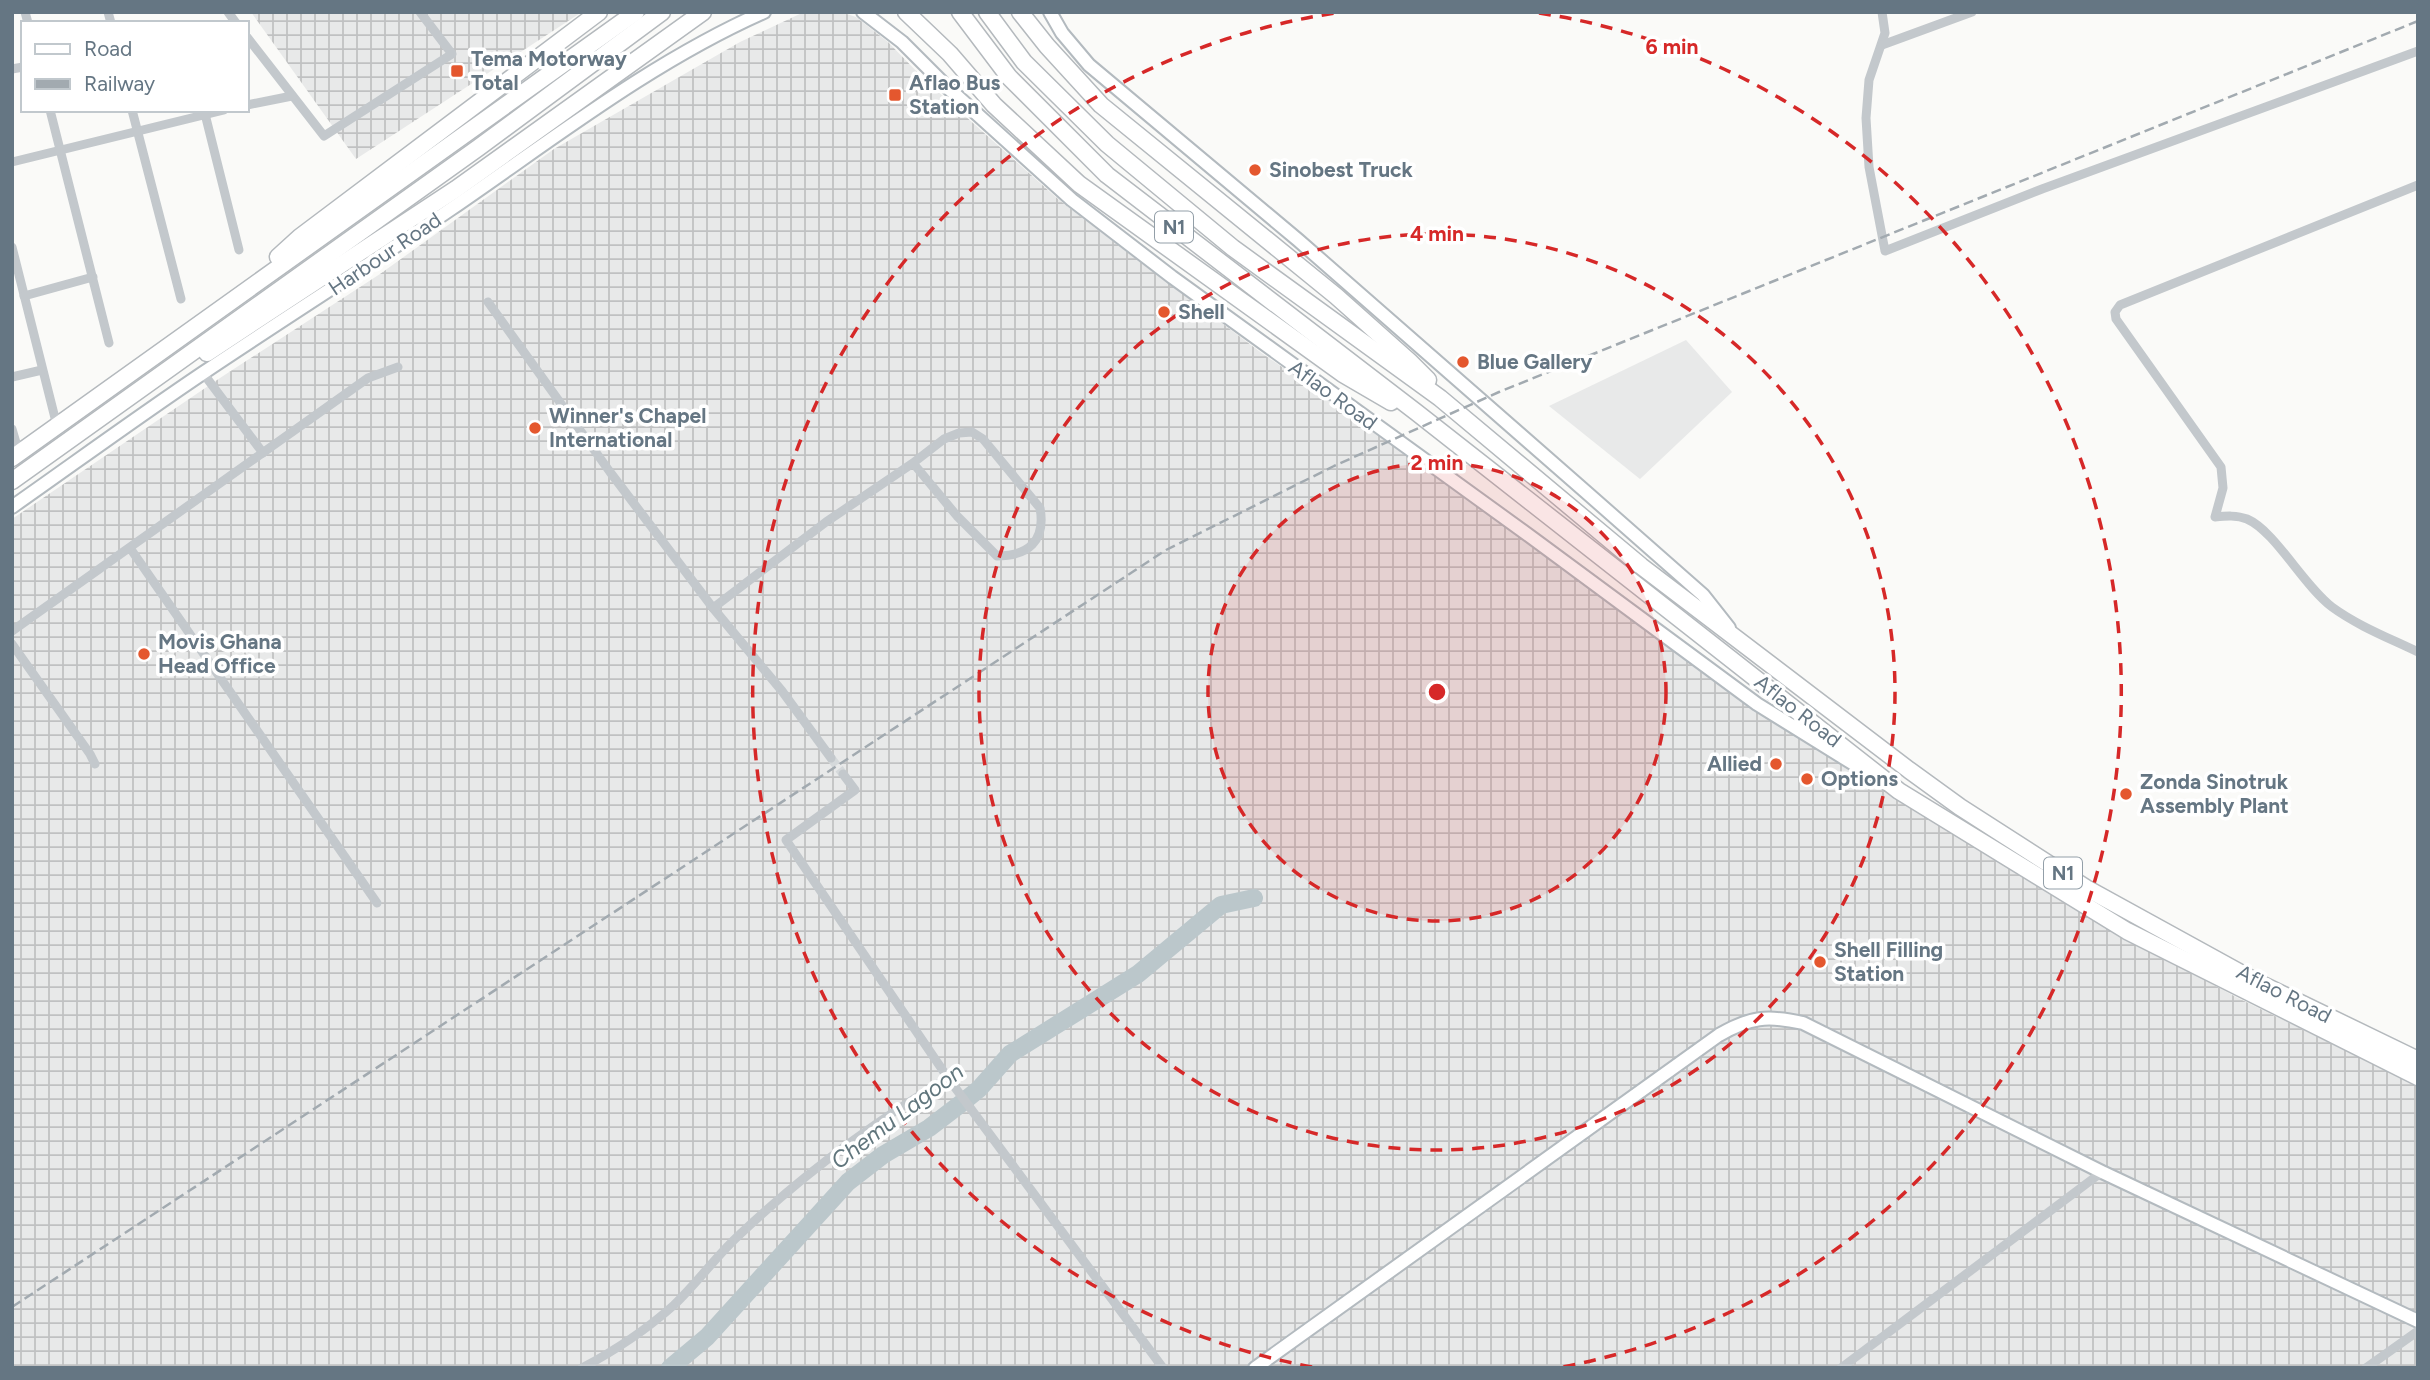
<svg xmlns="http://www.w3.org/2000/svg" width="2430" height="1380" font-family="Figtree,sans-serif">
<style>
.built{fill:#e8e9e9}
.industrial{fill:url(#industrial-grid)}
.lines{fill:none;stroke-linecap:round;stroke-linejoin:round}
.river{stroke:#bbc7cb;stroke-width:18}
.street-tunnel{stroke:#d5d9db;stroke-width:9;stroke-dasharray:9 4.5;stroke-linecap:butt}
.secondary-casing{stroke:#b3babf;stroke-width:16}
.highway-casing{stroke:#b4b9bd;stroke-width:19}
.street{stroke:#c3c8cc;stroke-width:9}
.secondary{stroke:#fff;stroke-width:12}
.highway{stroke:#fff;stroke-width:16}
.rail{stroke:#a2aab0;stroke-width:2.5;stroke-dasharray:10 5;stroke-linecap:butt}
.ring{fill:none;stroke:#d62828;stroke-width:3.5;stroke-dasharray:12 9}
.poi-dot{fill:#e4572e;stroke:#fff;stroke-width:2.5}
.labels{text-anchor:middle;stroke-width:7;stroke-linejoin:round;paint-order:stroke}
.shield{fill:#fff;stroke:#939fa8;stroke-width:2}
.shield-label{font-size:19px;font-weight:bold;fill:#657683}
.poi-label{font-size:21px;font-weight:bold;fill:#657683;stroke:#fff;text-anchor:start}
.street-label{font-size:21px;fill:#657683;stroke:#fff}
.water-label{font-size:23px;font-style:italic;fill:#60757c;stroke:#fff}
.centre{fill:#d62828;stroke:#fff;stroke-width:3.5}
.ring-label{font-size:21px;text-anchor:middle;font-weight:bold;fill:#d62828;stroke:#fff;stroke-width:7;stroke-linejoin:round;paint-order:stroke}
</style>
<defs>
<pattern id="industrial-grid" width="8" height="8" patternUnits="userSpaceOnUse" patternTransform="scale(1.75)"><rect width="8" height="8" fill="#e8e9e9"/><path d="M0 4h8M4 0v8" fill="none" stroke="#c0c1c2"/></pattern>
</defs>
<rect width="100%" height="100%" fill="#fafaf8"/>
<path class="built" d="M1686 340 1732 392 1640 479 1549 406Z"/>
<g class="industrial">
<path d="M251 12H582L356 159Z"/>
<path d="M804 12H841L856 17 888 42 926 81 1058 199 1119 246 1263 354 1430 468 1736 693 1827 755 2136 943 2236 997 2418 1086V1368H12V519L220 378 380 274 554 149 740 42Z"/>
</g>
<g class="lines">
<path class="river" d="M670 1368 707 1337 848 1182 883 1155 929 1128 963 1102 979 1089 1010 1054 1138 974 1221 905 1254 898"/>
<path class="street-tunnel" d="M831 758 843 774"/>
<defs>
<g id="secondary">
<path d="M863 12 902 42 947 87 1072 200 1172 277 1531 537 1757 704 1857 766"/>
<path d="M1050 12 1062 33 1089 65 1298 240 1586 492 1703 595 1729 628"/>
<path d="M12 507C76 462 139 416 203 373 285 318 369 265 451 209 552 140 651 62 764 12"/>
<path d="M1255 1368 1719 1035C1750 1017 1767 1015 1803 1023L2102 1172 2418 1321"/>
</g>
<g id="highway">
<path d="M906 12 950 54 994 105 1079 184 1343 374 1391 402"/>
<path d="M960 12 1009 77 1107 175 1416 412 1899 791 2127 931 2418 1077"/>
<path d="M987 12 1024 62 1107 144 1233 248 1440 398 1641 566 1909 770 1960 807 2086 888 2257 982 2418 1060"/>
<path d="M1020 12 1047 46 1101 105 1336 296 1409 361 1428 380"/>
<path d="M278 257 300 237 599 12"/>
<path d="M207 353 456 189 703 12"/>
<path d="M12 458 636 12"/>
<path d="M12 481 478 148 662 12"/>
</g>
</defs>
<use href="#secondary" class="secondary-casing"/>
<use href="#highway" class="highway-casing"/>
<g class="street">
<path d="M25 12 28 23"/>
<path d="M108 12 111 23"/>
<path d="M228 12 236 23"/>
<path d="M1882 12 1885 33 1869 80 1866 118 1869 167 1885 251 2042 189 2418 51"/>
<path d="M247 37 324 136 452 54 420 12"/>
<path d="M1882 45 1972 12"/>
<path d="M12 69 23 67"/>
<path d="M247 105 292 96"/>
<path d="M50 110 109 343"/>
<path d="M132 110 181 299"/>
<path d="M204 110 239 250"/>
<path d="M12 162 224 110"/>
<path d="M2418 185 2120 305 2115 312 2116 319 2221 467 2223 488 2215 517C2226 516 2237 515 2247 519 2275 531 2303 585 2332 607 2358 626 2389 638 2418 652"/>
<path d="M12 247 57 426"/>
<path d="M24 296 93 277"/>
<path d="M488 302 610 472 713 608 782 691 831 758"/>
<path d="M203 373 263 453"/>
<path d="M12 377 42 370"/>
<path d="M12 429 19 453"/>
<path d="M130 548 377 903"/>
<path d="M713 608 826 522 913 463 944 439 959 433 972 432 983 439 1040 508C1046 541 1028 556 997 556L957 516 913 463"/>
<path d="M12 631 368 378 398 367"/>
<path d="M12 644 90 754 95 764"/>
<path d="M843 774 855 790 786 840 948 1078 1163 1368"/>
<path d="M582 1368C616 1350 646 1330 674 1305 696 1284 714 1259 736 1238 800 1177 872 1123 948 1078"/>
<path d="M1841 1368 2102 1172"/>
<path d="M2366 1368 2418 1331"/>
</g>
<use href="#secondary" class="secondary"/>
<use href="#highway" class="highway"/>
<path class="rail" d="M12 1307 1166 550 1334 466 1499 392 2418 21"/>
</g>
<circle cx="1437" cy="692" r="229" fill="#d62828" fill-opacity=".12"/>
<g class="ring">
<circle cx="1437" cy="692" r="229"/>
<circle cx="1437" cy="692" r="458"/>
<path d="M1312 1367A687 687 0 0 1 1335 13M1539 13A687 687 0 0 1 1562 1367"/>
</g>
<g class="poi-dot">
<rect x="450" y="64" width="14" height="14" rx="3.5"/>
<rect x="888" y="88" width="14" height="14" rx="3.5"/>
<circle cx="1255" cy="170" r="7"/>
<circle cx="1164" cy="312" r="7"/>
<circle cx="1463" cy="362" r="7"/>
<circle cx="535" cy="428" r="7"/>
<circle cx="144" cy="654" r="7"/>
<circle cx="1776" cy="764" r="7"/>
<circle cx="1807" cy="779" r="7"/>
<circle cx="2126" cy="794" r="7"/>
<circle cx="1820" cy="962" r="7"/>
</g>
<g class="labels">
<g class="shield">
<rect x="1155" y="211.5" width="38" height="31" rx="5"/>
<rect x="2044" y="857.5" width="38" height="31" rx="5"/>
</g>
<g class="shield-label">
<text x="1174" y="234">N1</text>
<text x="2063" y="880">N1</text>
</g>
<g class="poi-label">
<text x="471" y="66">Tema Motorway<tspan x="471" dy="24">Total</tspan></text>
<text x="909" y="90">Aflao Bus<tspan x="909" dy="24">Station</tspan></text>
<text x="1269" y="177">Sinobest Truck</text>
<text x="1178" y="319">Shell</text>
<text x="1477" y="369">Blue Gallery</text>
<text x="549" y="423">Winner's Chapel<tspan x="549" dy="24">International</tspan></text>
<text x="158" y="649">Movis Ghana<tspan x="158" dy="24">Head Office</tspan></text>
<text x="1762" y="771" text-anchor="end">Allied</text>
<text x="1821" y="786">Options</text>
<text x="2140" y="789">Zonda Sinotruk<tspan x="2140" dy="24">Assembly Plant</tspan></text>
<text x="1834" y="957">Shell Filling<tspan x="1834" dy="24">Station</tspan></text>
</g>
<g class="street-label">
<text transform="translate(385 254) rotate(-34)" y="7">Harbour Road</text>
<text transform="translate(1333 395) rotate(36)" y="7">Aflao Road</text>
<text transform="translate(1798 711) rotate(38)" y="7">Aflao Road</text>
<text transform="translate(2284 994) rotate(27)" y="7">Aflao Road</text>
</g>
<g class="water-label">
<text transform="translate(897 1116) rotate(-37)" y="8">Chemu Lagoon</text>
</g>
</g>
<circle cx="1437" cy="692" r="10" class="centre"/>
<g class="ring-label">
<text x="1672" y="54">6 min</text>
<text x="1437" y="241">4 min</text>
<text x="1437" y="470">2 min</text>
</g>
<rect width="2430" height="1380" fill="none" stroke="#657683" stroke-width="28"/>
<rect x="21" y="21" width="228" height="91" fill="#ffffff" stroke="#c1c8cd" stroke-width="2"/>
<rect x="35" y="44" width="35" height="10" fill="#ffffff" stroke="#c1c8cd" stroke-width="2"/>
<text x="84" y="56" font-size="21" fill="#657683">Road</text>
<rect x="35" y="79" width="35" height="10" fill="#a2aab0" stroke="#c1c8cd" stroke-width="2"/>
<text x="84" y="91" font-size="21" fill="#657683">Railway</text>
</svg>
